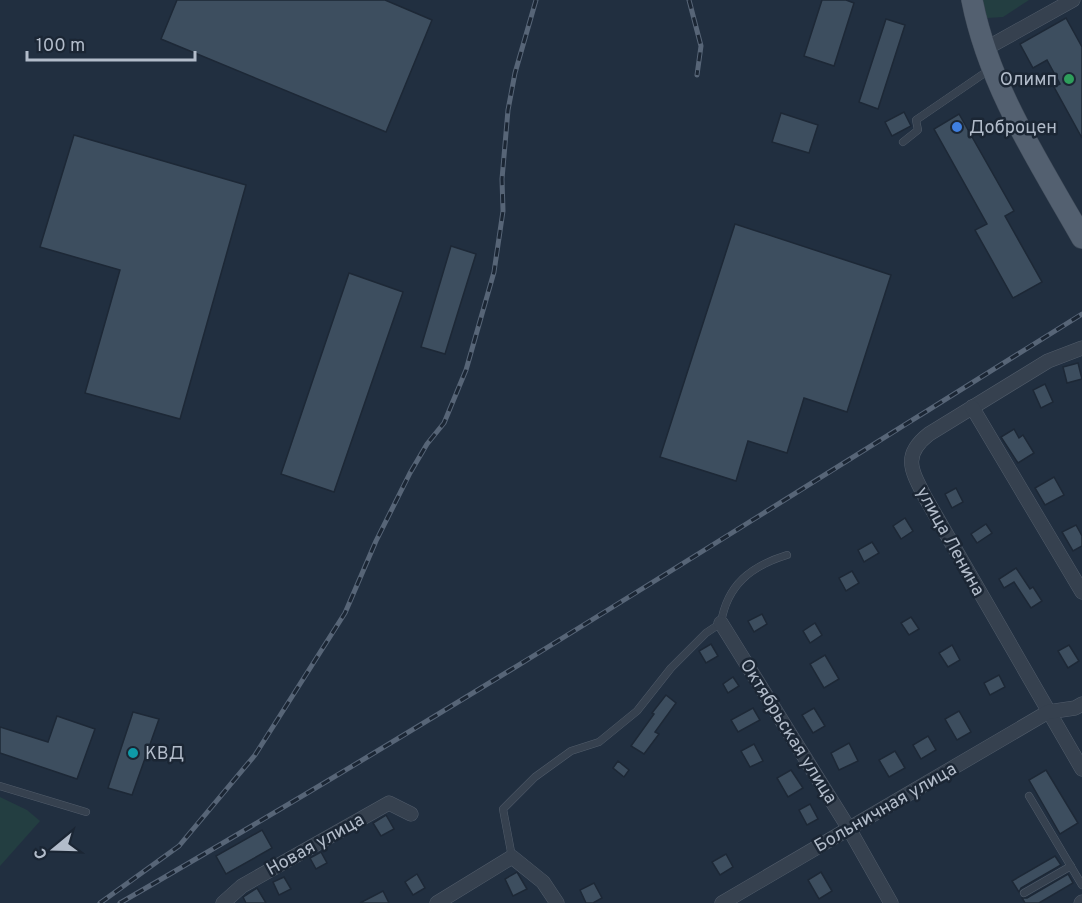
<svg xmlns="http://www.w3.org/2000/svg" width="1082" height="903" font-family="Overpass,sans-serif">
<style>
.green{fill:#233e41}
.building{fill:#3d4e5f;stroke:#1d2836;stroke-width:1.5}
.lines{fill:none;stroke-linecap:round;stroke-linejoin:round}
.lane-casing{stroke:#515c6a;stroke-width:8}
.street-casing{stroke:#515c6a;stroke-width:15}
.primary-casing{stroke:#3f4a58;stroke-width:22}
.lane{stroke:#36414f;stroke-width:7}
.street{stroke:#36414f;stroke-width:14}
.primary{stroke:#536070;stroke-width:21}
.rail-casing{stroke:#576577;stroke-width:5}
.rail{stroke:#1b2634;stroke-width:3;stroke-dasharray:9;stroke-linecap:butt}
.leisure-dot{fill:#2e9e5b;stroke:#1b2634;stroke-width:2}
.shop-dot{fill:#3f7fe0;stroke:#1b2634;stroke-width:2}
.culture-dot{fill:#0f9aa8;stroke:#1b2634;stroke-width:2}
.labels{text-anchor:middle;stroke-width:5;stroke-linejoin:round;paint-order:stroke}
.poi-label{font-size:18px;fill:#b2bcca;stroke:#1b2634;text-anchor:start}
.street-label{font-size:18px;fill:#b2bcca;stroke:#1b2634}
</style>
<rect width="100%" height="100%" fill="#212f40"/>
<g class="green">
<path d="M980 0H1029L1003 17 987 18Z"/>
<path d="M0 797 27 810 40 821 0 866Z"/>
</g>
<g class="building">
<path d="M177 0H385L432 20 386 132 161 39Z"/>
<path d="M822 0H846L854 3 834 66 804 56Z"/>
<path d="M1066 18 1082 47V138L1054 87 1060 84 1047 60 1033 68 1020 44Z"/>
<path d="M886 19 905 25 878 109 859 102Z"/>
<path d="M904 112 911 126 892 136 885 122Z"/>
<path d="M781 113 818 125 809 153 772 142Z"/>
<path d="M959 114 1014 211 1005 216 1042 282 1013 298 975 230 987 224 934 129Z"/>
<path d="M74 135 246 185 180 419 85 393 120 270 40 247Z"/>
<path d="M735 224 891 275 847 412 804 398 787 453 748 441 736 481 660 457Z"/>
<path d="M451 246 476 254 445 354 421 347Z"/>
<path d="M349 273 403 292 334 492 281 474Z"/>
<path d="M1078 363 1082 379 1067 383 1063 367Z"/>
<path d="M1045 384 1053 402 1041 408 1033 390Z"/>
<path d="M1014 429 1019 438 1023 435 1034 453 1018 463 1001 437Z"/>
<path d="M1054 477 1064 495 1045 505 1035 488Z"/>
<path d="M956 488 963 502 952 508 945 494Z"/>
<path d="M905 518 913 531 901 539 893 526Z"/>
<path d="M986 524 992 533 977 543 971 534Z"/>
<path d="M1076 525 1082 536V546L1073 551 1062 532Z"/>
<path d="M872 542 879 553 864 562 858 550Z"/>
<path d="M1016 568 1030 589 1033 587 1042 601 1031 608 1014 582 1004 588 999 579Z"/>
<path d="M852 571 859 583 846 591 839 578Z"/>
<path d="M762 614 767 624 754 632 748 621Z"/>
<path d="M911 617 919 629 909 635 901 623Z"/>
<path d="M815 623 822 635 810 643 803 631Z"/>
<path d="M711 644 718 656 706 663 699 651Z"/>
<path d="M952 645 960 660 948 667 939 653Z"/>
<path d="M1069 645 1079 661 1068 668 1058 651Z"/>
<path d="M825 655 839 679 824 688 810 664Z"/>
<path d="M999 675 1005 687 990 695 984 683Z"/>
<path d="M733 677 739 686 728 693 723 684Z"/>
<path d="M666 695 676 703 655 732 659 734 644 754 631 746 654 714 652 713Z"/>
<path d="M753 708 760 720 738 732 731 720Z"/>
<path d="M814 708 825 726 813 733 802 715Z"/>
<path d="M959 711 971 732 957 740 945 719Z"/>
<path d="M133 712 159 719 132 795 108 788Z"/>
<path d="M57 716 95 729 77 779 0 753V727L48 742Z"/>
<path d="M928 736 936 750 921 759 913 745Z"/>
<path d="M849 743 858 761 839 770 831 753Z"/>
<path d="M754 744 763 761 750 767 741 751Z"/>
<path d="M895 751 905 768 889 777 879 760Z"/>
<path d="M618 761 629 770 624 777 613 768Z"/>
<path d="M791 770 803 788 788 797 777 778Z"/>
<path d="M1046 770 1078 823 1060 834 1029 780Z"/>
<path d="M810 804 818 819 807 825 799 810Z"/>
<path d="M386 815 394 829 381 836 373 823Z"/>
<path d="M262 830 272 848 226 874 216 856Z"/>
<path d="M321 852 327 863 316 869 310 858Z"/>
<path d="M726 854 733 867 720 875 712 862Z"/>
<path d="M1055 856 1061 865 1021 888 1019 892 1012 881Z"/>
<path d="M517 872 527 889 513 896 505 879Z"/>
<path d="M821 872 832 891 819 899 808 880Z"/>
<path d="M417 874 425 888 413 895 405 882Z"/>
<path d="M1068 874 1073 883 1039 903H1025L1022 898H1027Z"/>
<path d="M284 877 291 889 279 895 273 882Z"/>
<path d="M594 883 602 898 593 903H586L580 890Z"/>
<path d="M257 888 266 903H246L243 897Z"/>
<path d="M383 891 389 903H360Z"/>
</g>
<g class="lines">
<defs>
<g id="lane">
<path d="M903 142 918 130 916 120 989 70"/>
<path d="M0 786 86 812"/>
<path d="M1029 796 1082 885"/>
<path d="M512 857 503 809 535 777 571 751 599 742 637 711 671 668 706 633 721 623C727 585 751 566 787 555"/>
<path d="M1024 893 1071 866"/>
</g>
<g id="street">
<path d="M985 49 1073 0"/>
<path d="M1082 348 1048 361 929 434C902 455 911 470 925 497L1082 769"/>
<path d="M972 407 1082 592"/>
<path d="M721 623 848 827 891 903"/>
<path d="M223 903 242 886 389 803 411 814"/>
<path d="M437 903 512 857 543 882 557 903"/>
<path d="M722 903 1048 712 1075 708 1082 704"/>
<path d="M1081 903 1082 902"/>
</g>
<path id="primary" d="M972 0C989 87 1039 162 1082 238"/>
</defs>
<use href="#lane" class="lane-casing"/>
<use href="#street" class="street-casing"/>
<use href="#primary" class="primary-casing"/>
<use href="#lane" class="lane"/>
<use href="#street" class="street"/>
<use href="#primary" class="primary"/>
<defs>
<g id="rail">
<path d="M689 0 701 46 697 75"/>
<path d="M100 903 179 846 255 755 345 613 376 541 410 473 427 444 444 423 466 370 494 272 503 211 502 179 508 110 515 73 536 0"/>
<path d="M120 903C446 715 763 513 1082 314"/>
</g>
</defs>
<use href="#rail" class="rail-casing"/>
<use href="#rail" class="rail"/>
</g>
<circle class="leisure-dot" cx="1069" cy="79" r="6"/>
<circle class="shop-dot" cx="957" cy="127" r="6"/>
<circle class="culture-dot" cx="133" cy="753" r="6"/>
<g class="labels">
<g class="poi-label">
<text x="1057" y="85" text-anchor="end">Олимп</text>
<text x="969" y="133">Доброцен</text>
<text x="145" y="759">КВД</text>
</g>
<g class="street-label">
<text transform="translate(951 541) rotate(61)" y="6">улица Ленина</text>
<text transform="translate(789 731) rotate(58)" y="6">Октябрьская улица</text>
<text transform="translate(885 807) rotate(-30)" y="6">Больничная улица</text>
<text transform="translate(315 844) rotate(-29)" y="6">Новая улица</text>
</g>
</g>
<g transform="translate(54 849) rotate(251)" stroke="#1b2634" stroke-width="4.5" paint-order="stroke">
<path d="M0-4.5L10 22L0 15L-10 22Z" fill="#b2bcca"/>
<text y="-9" font-size="16" font-weight="bold" text-anchor="middle" fill="#b2bcca">С</text>
</g>
<path d="M27 51v9h168v-9" fill="none" stroke="#b2bcca" stroke-width="3"/>
<text x="36" y="51" font-size="18" fill="#b2bcca" stroke="#1b2634" stroke-width="4.5" paint-order="stroke">100 m</text>
</svg>
